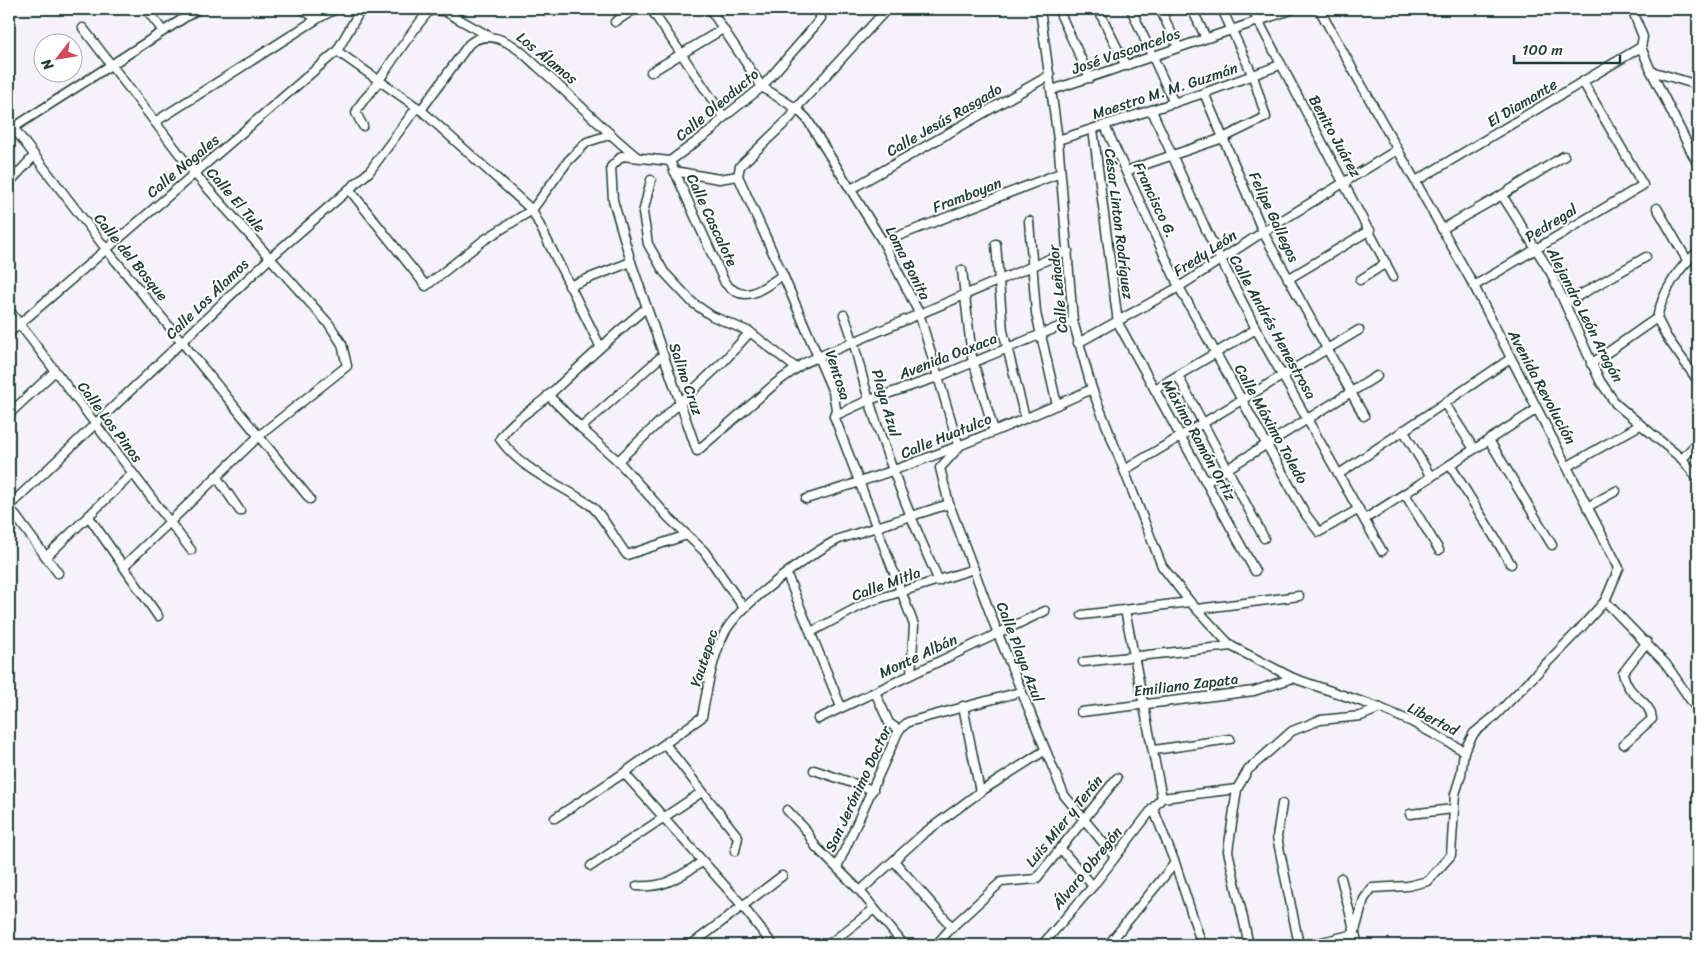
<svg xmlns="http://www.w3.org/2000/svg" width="1707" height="954" font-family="Sriracha,sans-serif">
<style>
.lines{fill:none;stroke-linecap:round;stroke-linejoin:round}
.minor-casing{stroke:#1f3d34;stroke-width:11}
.minor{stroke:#fff;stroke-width:8}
.labels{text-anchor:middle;stroke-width:4;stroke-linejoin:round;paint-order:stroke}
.street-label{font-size:15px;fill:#1f3d34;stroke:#fff}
</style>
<rect width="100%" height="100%" fill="#f5f2fb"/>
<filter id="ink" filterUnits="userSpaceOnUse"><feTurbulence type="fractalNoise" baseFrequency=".02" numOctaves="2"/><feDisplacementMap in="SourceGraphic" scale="10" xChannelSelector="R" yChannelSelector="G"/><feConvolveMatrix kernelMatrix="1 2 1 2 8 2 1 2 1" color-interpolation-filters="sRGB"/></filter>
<g filter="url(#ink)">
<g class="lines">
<defs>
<g id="minor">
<path d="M146 9 163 31"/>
<path d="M302 9 317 19 336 9"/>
<path d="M651 9 724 117"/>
<path d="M710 9 762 87 797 109 807 119 883 242 919 313 959 447 940 468 949 504 998 634 1064 795 1115 857"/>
<path d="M817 9 821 18 813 28 762 87 724 117 712 130 670 161 622 156 611 167 613 200 631 262 697 451 776 383 804 363 1068 251"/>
<path d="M887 9 798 106 791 117 740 166 738 176 783 275 833 392 836 409 834 416 914 625 911 674"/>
<path d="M1040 9 1058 140 1073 321 1092 389 1162 566 1190 602 1231 646 1293 678 1380 708 1412 722 1464 751"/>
<path d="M1058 9 1090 78"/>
<path d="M1098 9 1126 66"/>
<path d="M1131 9 1174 103"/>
<path d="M1160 9 1178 47"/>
<path d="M1192 9 1206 38"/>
<path d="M1252 9 1393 277"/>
<path d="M1632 9 1643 37 1641 47 1651 71 1698 165"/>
<path d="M615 22 635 9"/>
<path d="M83 28 194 173 329 324 342 344 347 366 260 435 124 566"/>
<path d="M337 51 421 110 532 210 600 346"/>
<path d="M1651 71 1698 85"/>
<path d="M651 72 723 29"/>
<path d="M1052 90 1294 9"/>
<path d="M1204 93 1263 232 1364 416"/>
<path d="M421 110 469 44C481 34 495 36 508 43 519 48 529 59 538 67 572 96 602 129 637 157"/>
<path d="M1152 111 1208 234 1256 329 1382 551"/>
<path d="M9 122 106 249 310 499"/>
<path d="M155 122 317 19"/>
<path d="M363 126 356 113C360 101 368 97 374 88 392 61 409 34 430 10L444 11 489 36"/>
<path d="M1105 126 1179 287 1306 515 1319 532 1359 509"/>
<path d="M13 128 198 9"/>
<path d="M1093 129 1118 323 1255 571"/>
<path d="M1058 140 1204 93 1280 65"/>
<path d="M670 161 725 283C746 306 762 288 783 275"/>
<path d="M674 171 719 179 738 176"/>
<path d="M1126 171 1223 138 1266 117 1253 76 1222 9"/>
<path d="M651 180 643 213 648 244 664 272 693 303 712 316 750 332 796 368"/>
<path d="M1416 181 1641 47"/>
<path d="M9 183 34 156"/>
<path d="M349 189 426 286 484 240 532 210 568 161 587 142 609 135"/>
<path d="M851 189 1050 75"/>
<path d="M1502 195 1551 273 1600 381 1616 404 1682 459 1698 479"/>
<path d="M1657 208 1687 260"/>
<path d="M1029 221 1036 313 1057 405"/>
<path d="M1442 229 1502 195 1564 156"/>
<path d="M883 242 1060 173"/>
<path d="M996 244 1003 331 1025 418"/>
<path d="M962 270 972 357 994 431"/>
<path d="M1288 279 1370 230"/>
<path d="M1360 280 1386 263"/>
<path d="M569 286 631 262"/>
<path d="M1474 286 1643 185 1583 82"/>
<path d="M1566 303 1646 257"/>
<path d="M646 308C612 336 580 366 548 396 531 411 512 420 500 439 522 471 560 484 590 505 601 512 617 543 627 555L687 535"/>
<path d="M9 310 191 550"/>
<path d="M844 315C856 344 860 373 870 403 889 464 912 522 939 581"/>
<path d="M1657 318 1666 336 1698 381"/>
<path d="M9 333 337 51 361 9"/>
<path d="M1078 343 1179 287 1263 232 1397 150"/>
<path d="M1591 364 1657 318C1662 294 1678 267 1698 252"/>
<path d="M1178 376 1264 538"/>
<path d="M1155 389 1256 329"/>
<path d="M548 395 581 428 618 461 669 518 704 551 744 608"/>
<path d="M1445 404 1474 449"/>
<path d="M9 414 54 372"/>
<path d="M834 416 869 400 938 377 1073 321"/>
<path d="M581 428 663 355"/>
<path d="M1403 430 1431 477"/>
<path d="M1489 440 1552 545"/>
<path d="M1682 459 1698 442"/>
<path d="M618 461 724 361 750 332"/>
<path d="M1450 465 1511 564"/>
<path d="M1568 466 1640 425"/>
<path d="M1126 469 1359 330"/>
<path d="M1339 474 1510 359"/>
<path d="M216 476 240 511"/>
<path d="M1206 482 1377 376"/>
<path d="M1405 494 1439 550"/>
<path d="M806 499C906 469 998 432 1092 389"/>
<path d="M9 506 270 258 369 172 417 107"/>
<path d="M9 507 58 573"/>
<path d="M1587 507 1616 491"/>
<path d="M89 517 158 616"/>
<path d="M1365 519 1537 409"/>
<path d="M46 557 132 474"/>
<path d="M787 575 841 707"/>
<path d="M1605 601 1666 664 1698 711"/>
<path d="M1197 609 1299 596"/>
<path d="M1125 610 1162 798"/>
<path d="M1082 615 1190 602"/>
<path d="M811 632 868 602 974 569"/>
<path d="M1083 662 1231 646"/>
<path d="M875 692 889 723 899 730"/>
<path d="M963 706 980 792"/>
<path d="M1081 712 1254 691 1293 678"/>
<path d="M818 719 1045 611"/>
<path d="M665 744 738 837 735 851"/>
<path d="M1624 744 1652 719C1649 697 1628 699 1623 673L1647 642"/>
<path d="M1154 750 1230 739"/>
<path d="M814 770 873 790"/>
<path d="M624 773 741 904 773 945"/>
<path d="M1282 804 1277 837 1299 945"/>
<path d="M1153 808 1175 863 1202 945"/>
<path d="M787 810 805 829 816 847 860 891 904 945"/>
<path d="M1410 814 1453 809"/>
<path d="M555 818 624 773 702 717C707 690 712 657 725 632 740 604 810 554 839 539L949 504"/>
<path d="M1060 848 1093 886"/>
<path d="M894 861 952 927"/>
<path d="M591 866 702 792"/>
<path d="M837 867 899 730 908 722 1020 692"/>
<path d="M1341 878 1358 945"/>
<path d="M637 886C666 888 678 877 702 862"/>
<path d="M860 891 923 834 980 792 1044 751"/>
<path d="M691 945 782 876"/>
<path d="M828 945 874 909"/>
<path d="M936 945 952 927 1001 882 1036 879 1117 778"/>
<path d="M1042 945 1093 886 1153 808 1162 798 1237 789"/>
<path d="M1108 945 1175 863"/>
<path d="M1249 945 1228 851 1237 789 1248 770 1292 731 1320 720 1361 716 1380 708"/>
<path d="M1310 945 1354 934 1364 899 1372 888 1408 886 1428 881 1451 855 1455 794 1461 775 1464 751 1474 733 1495 716 1579 630 1605 601 1619 568 1474 286 1319 9"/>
</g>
</defs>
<use href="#minor" class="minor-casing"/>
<use href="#minor" class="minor"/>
</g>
</g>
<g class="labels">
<g class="street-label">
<text transform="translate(1126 51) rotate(-19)" y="5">José Vasconcelos</text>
<text transform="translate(547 58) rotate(39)" y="5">Los Álamos</text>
<text transform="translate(1165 91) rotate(-18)" y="5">Maestro M. M. Guzmán</text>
<text transform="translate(1522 103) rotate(-31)" y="5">El Diamante</text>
<text transform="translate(717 105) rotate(-40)" y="5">Calle Oleoducto</text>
<text transform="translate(944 120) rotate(-30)" y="5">Calle Jesús Rasgado</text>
<text transform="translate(1335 136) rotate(61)" y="5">Benito Juárez</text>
<text transform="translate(183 166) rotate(-40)" y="5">Calle Nogales</text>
<text transform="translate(967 195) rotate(-21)" y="5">Framboyan</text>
<text transform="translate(236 200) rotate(49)" y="5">Calle El Tule</text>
<text transform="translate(1155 200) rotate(65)" y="5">Francisco G.</text>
<text transform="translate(1274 217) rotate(65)" y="5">Felipe Gallegos</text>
<text transform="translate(712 220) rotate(65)" y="5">Calle Cascalote</text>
<text transform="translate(1551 223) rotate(-32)" y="5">Pedregal</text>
<text transform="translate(1119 224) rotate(83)" y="5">César Linton Rodríguez</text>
<text transform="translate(1205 253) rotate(-33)" y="5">Fredy León</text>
<text transform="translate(131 257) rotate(51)" y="5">Calle del Bosque</text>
<text transform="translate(908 263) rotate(63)" y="5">Loma Bonita</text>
<text transform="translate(1058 289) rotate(-96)" y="5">Calle Leñador</text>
<text transform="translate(207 299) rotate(-44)" y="5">Calle Los Álamos</text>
<text transform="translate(1585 315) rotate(63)" y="5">Alejandro León Aragón</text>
<text transform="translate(1273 327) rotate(61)" y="5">Calle Andrés Henestrosa</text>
<text transform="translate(948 356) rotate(-21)" y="5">Avenida Oaxaca</text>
<text transform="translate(838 375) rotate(72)" y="5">Ventosa</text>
<text transform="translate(686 379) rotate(71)" y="5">Salina Cruz</text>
<text transform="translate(1542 387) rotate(62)" y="5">Avenida Revolución</text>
<text transform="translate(886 403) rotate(74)" y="5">Playa Azul</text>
<text transform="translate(110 422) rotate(53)" y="5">Calle Los Pinos</text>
<text transform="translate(1271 424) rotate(61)" y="5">Calle Máximo Toledo</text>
<text transform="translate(946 436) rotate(-22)" y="5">Calle Huatulco</text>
<text transform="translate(1199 440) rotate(61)" y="5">Máximo Ramón Ortiz</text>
<text transform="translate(886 584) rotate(-20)" y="5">Calle Mitla</text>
<text transform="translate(1020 652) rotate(69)" y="5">Calle Playa Azul</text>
<text transform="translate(918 656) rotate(-25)" y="5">Monte Albán</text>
<text transform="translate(704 658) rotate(-72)" y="5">Yautepec</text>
<text transform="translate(1186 685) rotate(-7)" y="5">Emiliano Zapata</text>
<text transform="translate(1433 719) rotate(27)" y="5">Libertad</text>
<text transform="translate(858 789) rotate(-65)" y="5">San Jerónimo Doctor</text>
<text transform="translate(1064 821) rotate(-51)" y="5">Luis Mier y Terán</text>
<text transform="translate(1087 868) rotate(-51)" y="5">Álvaro Obregón</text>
</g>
</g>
<rect width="1707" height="954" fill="none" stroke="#fff" stroke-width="30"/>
<rect x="15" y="15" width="1677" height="924" fill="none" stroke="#1f3d34" stroke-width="2" filter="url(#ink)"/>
<g transform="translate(58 58) rotate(239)"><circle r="24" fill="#ffffff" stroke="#a5b1ae"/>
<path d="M0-4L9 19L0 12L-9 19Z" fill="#d1495b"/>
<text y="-8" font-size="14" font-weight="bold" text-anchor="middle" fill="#1f3d34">N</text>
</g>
<path d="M1514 55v8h106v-8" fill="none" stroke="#1f3d34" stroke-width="2.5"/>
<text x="1522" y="55" font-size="15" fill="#1f3d34" stroke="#ffffff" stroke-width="4" paint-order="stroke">100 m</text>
</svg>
